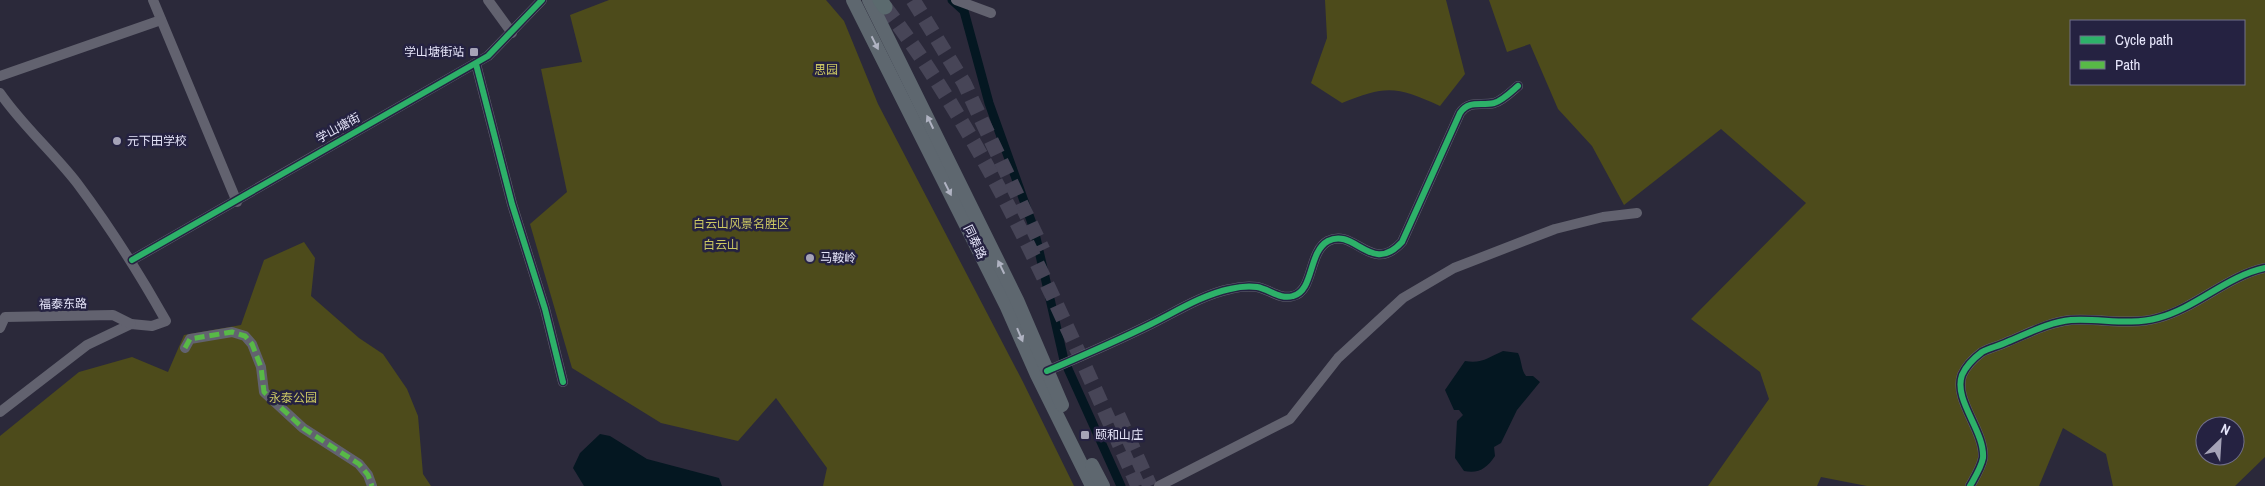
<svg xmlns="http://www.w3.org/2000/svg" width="2265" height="486" font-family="'Archivo Narrow','Noto Sans SC',sans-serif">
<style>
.green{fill:#4d4b1b;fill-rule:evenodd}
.water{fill:#041721}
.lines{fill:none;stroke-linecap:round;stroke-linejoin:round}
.canal{stroke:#041721;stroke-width:9}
.highway-tunnel{stroke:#474557;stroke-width:15;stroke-dasharray:15 8;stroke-linecap:butt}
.minor{stroke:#62626f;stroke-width:10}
.major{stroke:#5e676f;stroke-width:14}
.highway{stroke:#5b6a6e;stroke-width:15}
.quiet{stroke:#58b947;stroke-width:5;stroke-dasharray:10 5;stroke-linecap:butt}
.cycleway-casing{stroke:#252241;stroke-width:9}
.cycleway{stroke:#2db169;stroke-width:6}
.oneway{fill:#b0b3c2}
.poi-dot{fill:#a5a3b7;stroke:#252241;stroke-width:2}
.labels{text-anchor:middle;stroke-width:5;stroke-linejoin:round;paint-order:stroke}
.poi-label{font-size:12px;fill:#e6e5fa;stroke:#252241;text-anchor:start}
.park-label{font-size:12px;fill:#cbc763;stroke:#252241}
.street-label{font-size:12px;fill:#e6e5fa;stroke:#252241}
</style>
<rect width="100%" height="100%" fill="#2b293a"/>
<g class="green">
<path d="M609 0H826L844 21 878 104 1023 382 1074 486H823L827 468 776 398 738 441 661 423 572 368 530 224 567 192 541 69 582 62 570 15Z"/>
<path d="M1325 0H1446L1465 74 1440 106C1397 86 1386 85 1342 103L1311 83 1327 38Z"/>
<path d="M1489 0H2265V457L2235 486H2113L2106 454 2063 428 2039 486H1867L1821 477 1817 486H1708L1769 399 1760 372 1691 319 1806 203 1721 129 1624 205 1592 146 1558 109 1530 44 1507 52ZM2071 21H2244V84H2071ZM2205 426H2235V456H2205Z"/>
<path d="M304 242 315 258 311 296 359 338 383 354 407 389 418 416 423 474 431 486H0V436L79 372 132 357 168 372 184 335 241 325 264 260Z"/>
</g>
<g class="water">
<path d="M1503 351 1518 353C1522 361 1521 370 1526 376H1533L1540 382 1517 410 1501 443 1494 447 1495 456C1487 468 1479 474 1464 471L1455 458 1457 421 1463 415 1459 410H1454L1445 390 1465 361C1482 364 1489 357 1503 351Z"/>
<path d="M600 434 610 436 647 459 719 478 722 486H584L573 468 580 453Z"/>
</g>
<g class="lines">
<path class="canal" d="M952 0 964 11 989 103 1034 229 1064 360 1121 486"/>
<g class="highway-tunnel">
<path d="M913 0 964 83 1043 250"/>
<path d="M885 7C995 152 1064 321 1138 486"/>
<path d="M1118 415 1150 486"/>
</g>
<g class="minor">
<path d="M153 0 237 202"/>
<path d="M488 0 512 33"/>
<path d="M956 0 991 13"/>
<path d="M476 64 512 204 545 309 563 382"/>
<path d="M0 76 161 20"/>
<path d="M0 93C22 125 52 151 77 183 110 227 139 273 166 321L152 326 131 324 87 345 0 412"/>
<path d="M132 260 488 56 542 0"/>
<path d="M0 328 5 317 113 315 131 324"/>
<path d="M185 348 190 339 232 332 245 336 252 344 261 367 264 392 303 428 359 464 368 475 372 486"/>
<path d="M1047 371C1082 356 1117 341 1151 324 1177 311 1202 295 1230 289 1238 287 1250 286 1257 287 1269 289 1280 300 1293 296 1314 291 1308 252 1328 241 1355 227 1371 276 1402 242L1460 113C1469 100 1480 106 1494 103 1502 101 1511 92 1518 86"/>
<path d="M1159 486 1290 419 1338 358 1403 298 1454 268 1555 229 1603 217 1637 213"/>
<path d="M1970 486C1975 477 1981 468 1983 458 1985 431 1953 400 1962 375 1966 366 1974 358 1982 352 1989 348 1999 346 2007 342 2027 334 2049 322 2071 320 2101 318 2129 326 2158 318 2196 308 2227 276 2265 268"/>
</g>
<g class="major">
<path d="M853 0 1006 305 1037 375 1092 486"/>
<path d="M869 0 1017 300 1062 405"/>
<path d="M1092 465 1103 486"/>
</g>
<path class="highway" d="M880 0 885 7"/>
<path class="quiet" d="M185 348 190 339 232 332 245 336 252 344 261 367 264 392 303 428 359 464 368 475 372 486"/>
<defs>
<g id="cycleway">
<path d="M476 64 512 204 545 309 563 382"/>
<path d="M132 260 488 56 542 0"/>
<path d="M1047 371C1082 356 1117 341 1151 324 1177 311 1202 295 1230 289 1238 287 1250 286 1257 287 1269 289 1280 300 1293 296 1314 291 1308 252 1328 241 1355 227 1371 276 1402 242L1460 113C1469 100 1480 106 1494 103 1502 101 1511 92 1518 86"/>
<path d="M1970 486C1975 477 1981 468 1983 458 1985 431 1953 400 1962 375 1966 366 1974 358 1982 352 1989 348 1999 346 2007 342 2027 334 2049 322 2071 320 2101 318 2129 326 2158 318 2196 308 2227 276 2265 268"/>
</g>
</defs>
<use href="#cycleway" class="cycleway-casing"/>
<use href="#cycleway" class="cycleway"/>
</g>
<defs><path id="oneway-solid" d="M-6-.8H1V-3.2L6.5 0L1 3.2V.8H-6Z" transform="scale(1.25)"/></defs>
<g class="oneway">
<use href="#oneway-solid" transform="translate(875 43) rotate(63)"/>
<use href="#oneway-solid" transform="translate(930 122) rotate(-116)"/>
<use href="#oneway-solid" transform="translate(948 189) rotate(63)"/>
<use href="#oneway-solid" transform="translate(1001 267) rotate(-116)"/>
<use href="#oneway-solid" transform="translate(1020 335) rotate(67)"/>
</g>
<g class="poi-dot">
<rect x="469" y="47" width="10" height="10" rx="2.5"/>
<circle cx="117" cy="141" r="5"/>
<circle cx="810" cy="258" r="5"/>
<rect x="1080" y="430" width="10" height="10" rx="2.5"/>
</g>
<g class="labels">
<g class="poi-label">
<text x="464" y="56" text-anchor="end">学山塘街站</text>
<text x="127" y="145">元下田学校</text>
<text x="820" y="262">马鞍岭</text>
<text x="1095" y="439">颐和山庄</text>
</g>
<g class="park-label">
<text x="826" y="74">思园</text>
<text x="741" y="228">白云山风景名胜区</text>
<text x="721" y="249">白云山</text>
<text x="293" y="402">永泰公园</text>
</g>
<g class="street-label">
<text transform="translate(338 128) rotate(-29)" y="4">学山塘街</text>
<text transform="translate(975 242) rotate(64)" y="4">同泰路</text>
<text transform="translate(63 304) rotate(-1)" y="4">福泰东路</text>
</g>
</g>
<rect x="2070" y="20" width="175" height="65" fill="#252241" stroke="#72708b"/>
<rect x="2080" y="36" width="25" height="8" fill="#2db169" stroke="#72708b"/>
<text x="2115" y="45" font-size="15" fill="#e6e5fa">Cycle path</text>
<rect x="2080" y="61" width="25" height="8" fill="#58b947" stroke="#72708b"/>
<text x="2115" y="70" font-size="15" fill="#e6e5fa">Path</text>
<g transform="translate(2220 441) rotate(25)"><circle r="24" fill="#252241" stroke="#72708b"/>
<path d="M0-4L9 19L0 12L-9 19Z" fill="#a5a3b7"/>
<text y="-8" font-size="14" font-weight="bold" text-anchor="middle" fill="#e6e5fa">N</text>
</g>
</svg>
